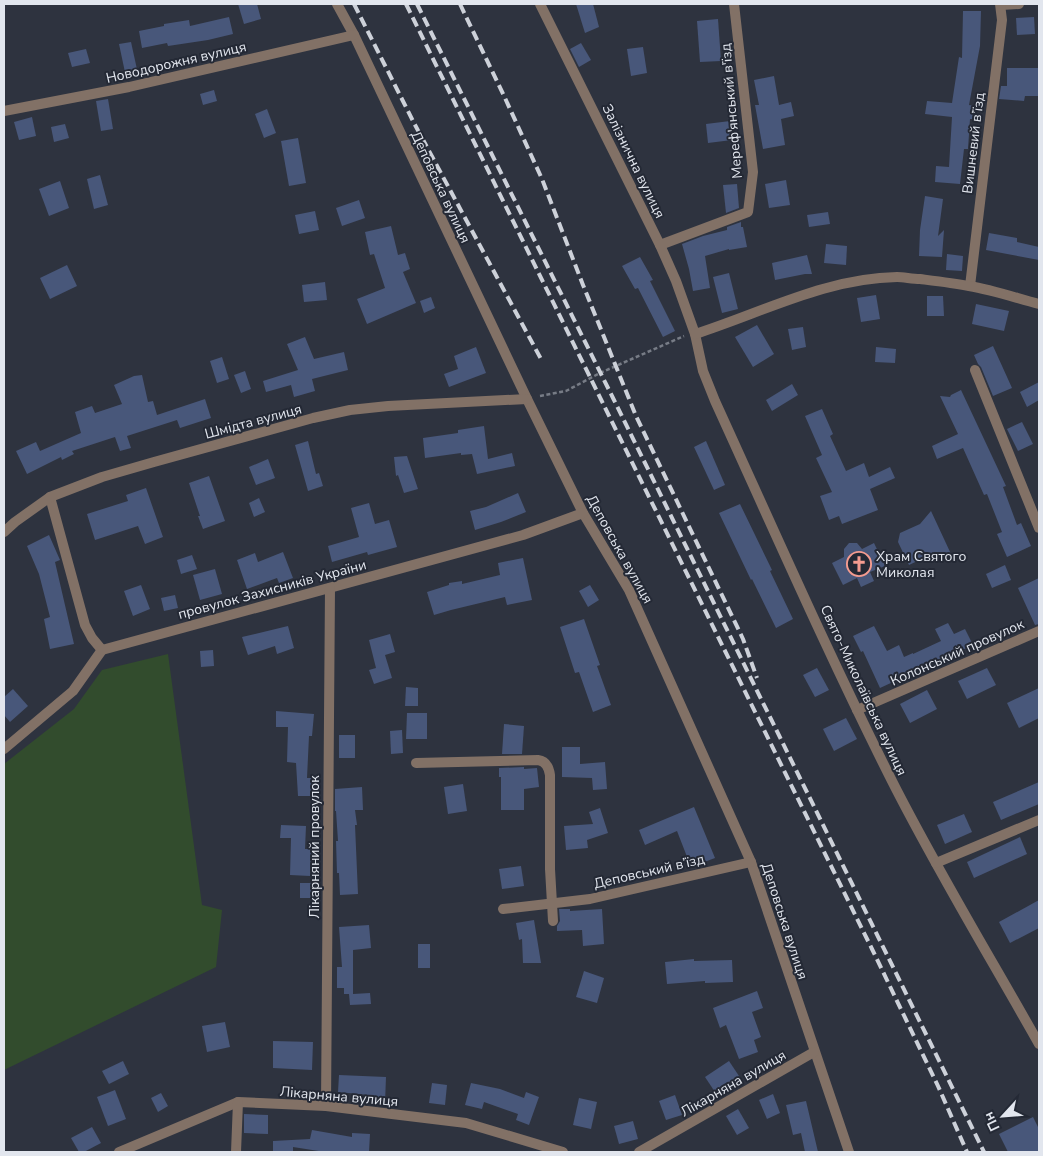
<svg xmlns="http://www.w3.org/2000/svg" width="1043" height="1156" font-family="'Nunito Sans',sans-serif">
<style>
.green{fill:#324c2d}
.building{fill:#48577a}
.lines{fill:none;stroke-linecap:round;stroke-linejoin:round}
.path{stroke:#777c86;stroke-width:2.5;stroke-dasharray:4 2.5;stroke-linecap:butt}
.street{stroke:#827166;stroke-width:10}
.rail{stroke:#cdd1d9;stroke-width:4;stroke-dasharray:10 5;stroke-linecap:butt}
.labels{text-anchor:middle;stroke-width:4;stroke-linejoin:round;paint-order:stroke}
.street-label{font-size:14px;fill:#e2e6ee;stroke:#242935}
.poi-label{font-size:14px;fill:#e2e6ee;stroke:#242935;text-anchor:start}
</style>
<rect width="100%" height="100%" fill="#2e333f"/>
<path class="green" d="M168 654 202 905 222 910 216 967 4 1070V764L74 709 102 670Z"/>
<g class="building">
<path d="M238 4H257L261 19 244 24Z"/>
<path d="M576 4H593L599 27 585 33Z"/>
<path d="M963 11H981L980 46 969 105 974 106 972 119H970L968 149H964L960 184 935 182 936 166 949 167 952 117 925 114 927 101 952 103 959 57 962 58Z"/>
<path d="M229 17 233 34 208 40 168 46 167 43 142 48 139 31 164 26V24L189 20 190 26Z"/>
<path d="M1034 17 1035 34 1017 35 1016 18Z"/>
<path d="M718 19 721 61 700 62 697 21Z"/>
<path d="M131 42 138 74 126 77 119 44Z"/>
<path d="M581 43 591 60 579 67 570 49Z"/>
<path d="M643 47 647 73 631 76 627 49Z"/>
<path d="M86 49 90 63 72 67 68 53Z"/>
<path d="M1007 68H1039V96H1025L1024 101 999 99 1001 86H1007Z"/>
<path d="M774 76 779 105 791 102 794 116 781 119 785 145 763 149 755 105H759L754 80Z"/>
<path d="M214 90 217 101 203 105 200 94Z"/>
<path d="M108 99 113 129 101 131 96 101Z"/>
<path d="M267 109 276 133 264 138 255 114Z"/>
<path d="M32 117 36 136 19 140 14 122Z"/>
<path d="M730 121 732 140 708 143 706 124Z"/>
<path d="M65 124 69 138 54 142 51 127Z"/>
<path d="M298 138 306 183 289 186 281 141Z"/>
<path d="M100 175 108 205 94 209 87 179Z"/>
<path d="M786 180 790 205 769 208 765 184Z"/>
<path d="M60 181 69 208 49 216 39 189Z"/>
<path d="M737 184 739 208 726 213 723 185Z"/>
<path d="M925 196 943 199 938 236 944 230 942 257 919 256 920 230Z"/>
<path d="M359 200 365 218 342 226 336 208Z"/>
<path d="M315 211 319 230 299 234 295 215Z"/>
<path d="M828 212 830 224 809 227 807 215Z"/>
<path d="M741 222V227H743L747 247 729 250V249L705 256 710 288 693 291 689 269 682 244 703 236 727 230V227Z"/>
<path d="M391 226 398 255 405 253 410 269 403 272 416 303 367 324 357 299 385 288 374 254 370 255 365 232Z"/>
<path d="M989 233 1017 238V242L1039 247V260L986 250Z"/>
<path d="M826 244 847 246 846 265 824 263Z"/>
<path d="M947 254 963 256 962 271 946 270Z"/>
<path d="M807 255 812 274H805L775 280 772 263Z"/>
<path d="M640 257 653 280 650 281 675 331 663 337 638 288 635 289 622 266Z"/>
<path d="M67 265 77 286 50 299 40 278Z"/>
<path d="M729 273 738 309 722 313 713 277Z"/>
<path d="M325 282 327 300 304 302 302 285Z"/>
<path d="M876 295 880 319 861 322 857 298Z"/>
<path d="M927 296H943L944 316H927Z"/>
<path d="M431 297 435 308 424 313 420 301Z"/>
<path d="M976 304 1009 311 1004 331 972 324Z"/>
<path d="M757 325 774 354 753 367 735 337Z"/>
<path d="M803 327 806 347 792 350 788 329Z"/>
<path d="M305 337 314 359 344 352 348 370 312 379 315 391 294 397 291 385 266 392 263 381 298 370 287 344Z"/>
<path d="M993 346 1012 388 993 396 981 367 978 364 974 355Z"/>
<path d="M476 347 486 373 449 387 444 374 458 369 454 356Z"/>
<path d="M876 347 896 349 895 363 875 362Z"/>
<path d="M222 357 229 379 217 383 210 361Z"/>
<path d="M245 371 251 389 241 393 234 375Z"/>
<path d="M142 375 148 402 153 401 157 415 205 399 211 418 180 428 177 420 127 436 131 448 120 451 115 437 72 451 74 454 62 460 61 457 27 474 16 451 36 442 40 451 81 433 75 412 92 406 95 413 122 404 114 385 134 376Z"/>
<path d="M1039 382V400L1027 407 1020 392Z"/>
<path d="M792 384 798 395 772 411 766 400Z"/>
<path d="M961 390 1006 486 1003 487 1017 525 1021 523 1031 546 1007 557 997 534 1002 532 987 494 984 495 963 448 937 459 932 446 958 434 940 396 950 397 951 395Z"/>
<path d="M822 409 833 434 830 436 846 471 864 463 869 477 890 467 895 478 870 489 878 510 842 524 839 516 829 520 820 496 832 492 816 458 822 455 805 416Z"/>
<path d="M1022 422 1033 444 1018 451 1007 429Z"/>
<path d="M484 426 488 459 512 453 515 466 477 474 472 454 461 455V453L425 458 423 438 458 433V430Z"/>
<path d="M308 441 316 474 319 473 323 486 308 491 295 445Z"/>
<path d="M706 441 725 485 714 490 694 447Z"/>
<path d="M407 456 418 489 404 493 398 475 396 476 394 457Z"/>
<path d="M268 459 275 478 256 485 249 467Z"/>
<path d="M209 476 225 521 203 529 198 516H200L189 483Z"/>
<path d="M146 488 163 537 145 544 138 526 95 540 87 514 128 501 126 495Z"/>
<path d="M518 493 526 512 501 522 475 530 470 511 486 507Z"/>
<path d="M259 498 265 512 254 517 249 503Z"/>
<path d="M369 503 375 524 389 520 397 547 368 555 367 552 332 562 328 546 359 537 351 508Z"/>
<path d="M740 504 772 570 770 571 793 619 776 628 752 579 751 580 719 513Z"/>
<path d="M931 511 951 554 935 561 932 554 909 565 898 542 900 533 920 524Z"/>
<path d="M49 535 60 560 55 562 74 644 50 649 44 619 50 617 39 574 27 546Z"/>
<path d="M849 543H857L862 549 874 543 885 566 870 572 874 581 861 587 857 578 843 585 832 563 844 557V549Z"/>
<path d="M283 552 293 578 279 583 277 578 247 589 237 560 255 553 258 562Z"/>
<path d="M192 555 197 569 181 574 177 560Z"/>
<path d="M523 558 532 600 507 605 505 597 451 610 434 615 427 592 449 585V583L462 581V584L500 575 498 563Z"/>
<path d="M1005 565 1011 580 992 588 986 574Z"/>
<path d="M215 569 222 594 200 600 193 575Z"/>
<path d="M1039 578V624L1035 625 1018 588Z"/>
<path d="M141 585 150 609 133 616 124 591Z"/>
<path d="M590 585 599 600 588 607 579 591Z"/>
<path d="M175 595 178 608 164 611 161 598Z"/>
<path d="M584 619 600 665 597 666 611 705 593 712 579 672 575 673 560 627Z"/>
<path d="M948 623 954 634 965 629 973 645 880 688 863 651 861 652 853 636 874 626 887 651 899 645 904 657 913 653V654L941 641 935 629Z"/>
<path d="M288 626 294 648 277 654 275 646 248 655 242 637Z"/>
<path d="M390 634 395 652 385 655 392 678 374 684 369 670 376 668 369 640Z"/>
<path d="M213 650 214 666 201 667 200 651Z"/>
<path d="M817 668 829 690 815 697 803 675Z"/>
<path d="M987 668 996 685 967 699 958 681Z"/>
<path d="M406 687 418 688V706H405Z"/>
<path d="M1039 688V718L1019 728 1007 703Z"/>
<path d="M13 689 28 706 10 722 4 715V697Z"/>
<path d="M927 690 937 709 910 723 900 704Z"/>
<path d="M276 711 314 714 312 736H309L307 778H313L314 796H298L296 763 287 762 288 727H276Z"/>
<path d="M407 713H427V739H406Z"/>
<path d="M846 718 857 739 834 751 823 729Z"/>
<path d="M504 724 524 726 522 754H502Z"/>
<path d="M402 730 403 753 391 754 390 731Z"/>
<rect x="339" y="735" width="16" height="23"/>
<path d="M562 747H580V764L605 762 607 789 593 790 592 778 562 777Z"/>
<path d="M524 767V769L537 768 539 787 524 789V810H501V777H499V768Z"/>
<path d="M1039 782V804L1001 820 993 802Z"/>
<path d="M463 784 467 811 448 814 444 787Z"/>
<path d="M362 787 363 810H355L357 825H355L358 894 340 895 339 873H337L336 841H338L336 811H335V789Z"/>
<path d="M694 807 715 858 691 867 677 831 645 845 639 830Z"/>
<path d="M600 808 608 833 587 840 588 848 566 850 564 826 593 824 589 812Z"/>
<path d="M964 814 972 832 945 844 937 825Z"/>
<path d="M281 825 306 826 305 849H311L310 876 290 875 291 838H280Z"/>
<path d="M1020 837 1027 854 974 878 967 862Z"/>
<path d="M521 866 524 886 502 889 499 869Z"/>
<rect x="300" y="883" width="11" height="15"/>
<path d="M1039 900V928L1010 943 999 922Z"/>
<path d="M559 909H570V911L602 909 604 944 583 946 582 930 557 931V926L560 921Z"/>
<path d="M534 920 541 963H523L522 939 519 940 516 923Z"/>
<path d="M369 925 371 948 353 950V994L370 993 371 1004 350 1005 349 994H344V988H337V967H342L339 927Z"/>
<rect x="418" y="944" width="12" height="24"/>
<path d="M694 959V961L732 960 733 982 705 983V981L667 984 665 962Z"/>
<path d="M584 971 604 978 597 1003 576 997Z"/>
<path d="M757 991 763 1008 752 1012 761 1037 754 1040 758 1052 739 1059 726 1025 720 1028 713 1008Z"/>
<path d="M225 1022 230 1047 207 1052 202 1026Z"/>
<path d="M273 1041 313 1042 312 1070 273 1068Z"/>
<path d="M123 1061 129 1074 109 1084 102 1071Z"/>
<path d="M729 1061 741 1079 717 1095 705 1077Z"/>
<path d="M339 1075 386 1077 385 1103H369V1095L338 1092Z"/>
<path d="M432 1083 447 1085 445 1105 429 1103Z"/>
<path d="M471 1083 500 1089 524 1098 526 1092 539 1097 529 1125 516 1120 518 1114 484 1102 482 1109 465 1105Z"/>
<path d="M115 1090 126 1119 108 1126 97 1097Z"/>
<path d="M161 1093 168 1106 158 1112 151 1098Z"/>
<path d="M773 1094 780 1113 767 1119 759 1100Z"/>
<path d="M675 1095 682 1115 666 1120 659 1101Z"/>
<path d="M579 1098 597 1102 591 1129 573 1125Z"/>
<path d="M806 1101 818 1152H805L801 1133 793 1135 786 1105Z"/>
<path d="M738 1109 749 1128 737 1135 726 1116Z"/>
<path d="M244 1114 268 1115V1134L244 1133Z"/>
<path d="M1033 1117 1039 1129V1152H1008L999 1134Z"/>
<path d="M633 1121 638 1139 619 1144 614 1126Z"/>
<path d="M92 1127 101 1143 84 1152H79L71 1138Z"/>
<path d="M312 1130 352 1137V1133L370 1134 369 1152H325L293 1147V1152H273V1141L310 1139Z"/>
</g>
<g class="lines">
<path class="path" d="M540 396 566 391 600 373 684 336"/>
<g class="street">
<path d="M337 4 354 35 527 399 583 513 629 590 751 862 849 1152"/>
<path d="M540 4 660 245 676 281 695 334 703 371 715 401C773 528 829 656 892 781 937 870 990 957 1039 1044"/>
<path d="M1001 5 1019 4"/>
<path d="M4 111 129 87 354 35"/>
<path d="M660 245 748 212 753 172 734 4"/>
<path d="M970 286 1002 20 1000 4"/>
<path d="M695 334C761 313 826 278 897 277 904 277 912 279 920 279 936 281 953 283 969 286 993 290 1016 298 1039 304"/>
<path d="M975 370 1039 528"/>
<path d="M50 497 85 625 92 638 102 650"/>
<path d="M4 532 15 522 50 497 102 477 154 462 313 418 350 410 388 406 527 399"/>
<path d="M857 710 1039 631"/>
<path d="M4 749 73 691 102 650 523 535 583 513"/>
<path d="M416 763 538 760C546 761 549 768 550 775V869L553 921"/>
<path d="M936 863 1039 820"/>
<path d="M503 909 590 899 751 862"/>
<path d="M326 1106 330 588"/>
<path d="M119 1152 238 1102 326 1106 466 1123 563 1152"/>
<path d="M236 1152 238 1102"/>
<path d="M639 1152 814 1052"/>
</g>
<g class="rail">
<path d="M354 4 414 123 541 359"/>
<path d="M406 4 872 949 938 1086 967 1152"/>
<path d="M417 4 613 398 984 1152"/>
<path d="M460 4 505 98 542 179 583 285 636 416 743 639 757 678"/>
</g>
</g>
<defs>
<symbol id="church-ring" viewBox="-11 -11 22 22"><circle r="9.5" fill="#242935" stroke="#f59c90" stroke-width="1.5"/><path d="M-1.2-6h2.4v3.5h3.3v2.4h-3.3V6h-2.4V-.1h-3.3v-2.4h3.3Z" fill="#f59c90"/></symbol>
</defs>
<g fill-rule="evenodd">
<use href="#church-ring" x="845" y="550" width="28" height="28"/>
</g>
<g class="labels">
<g class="street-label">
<text transform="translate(176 62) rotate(-13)" y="5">Новодорожня вулиця</text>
<text transform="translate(731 111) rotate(-95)" y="5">Мереф'янський в'їзд</text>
<text transform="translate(973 143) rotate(-83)" y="5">Вишневий в’їзд</text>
<text transform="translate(634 161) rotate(64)" y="5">Залізнична вулиця</text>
<text transform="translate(441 187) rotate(65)" y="5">Деповська вулиця</text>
<text transform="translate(253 421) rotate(-15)" y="5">Шмідта вулиця</text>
<text transform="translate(620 549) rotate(61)" y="5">Деповська вулиця</text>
<text transform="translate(272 589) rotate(-15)" y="5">провулок Захисників України</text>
<text transform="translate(957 652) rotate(-24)" y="5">Колонський провулок</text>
<text transform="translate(864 690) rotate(65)" y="5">Свято-Миколаївська вулиця</text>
<text transform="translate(314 847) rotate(-90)" y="5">Лікарняний провулок</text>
<text transform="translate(649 871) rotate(-13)" y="5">Деповський в’їзд</text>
<text transform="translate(785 921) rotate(72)" y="5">Деповська вулиця</text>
<text transform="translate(733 1083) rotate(-30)" y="5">Лікарняна вулиця</text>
<text transform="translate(339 1096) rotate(5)" y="5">Лікарняна вулиця</text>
</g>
<g class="poi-label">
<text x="876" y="561">Храм Святого<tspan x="876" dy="16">Миколая</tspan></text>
</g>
</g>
<rect width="1043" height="1156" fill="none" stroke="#e2e6ee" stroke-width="10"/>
<g transform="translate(1003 1116) rotate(244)" stroke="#242935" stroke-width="4" paint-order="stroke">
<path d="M0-4L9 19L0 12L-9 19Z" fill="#e2e6ee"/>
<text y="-8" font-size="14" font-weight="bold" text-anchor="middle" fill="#e2e6ee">Пн</text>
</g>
</svg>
